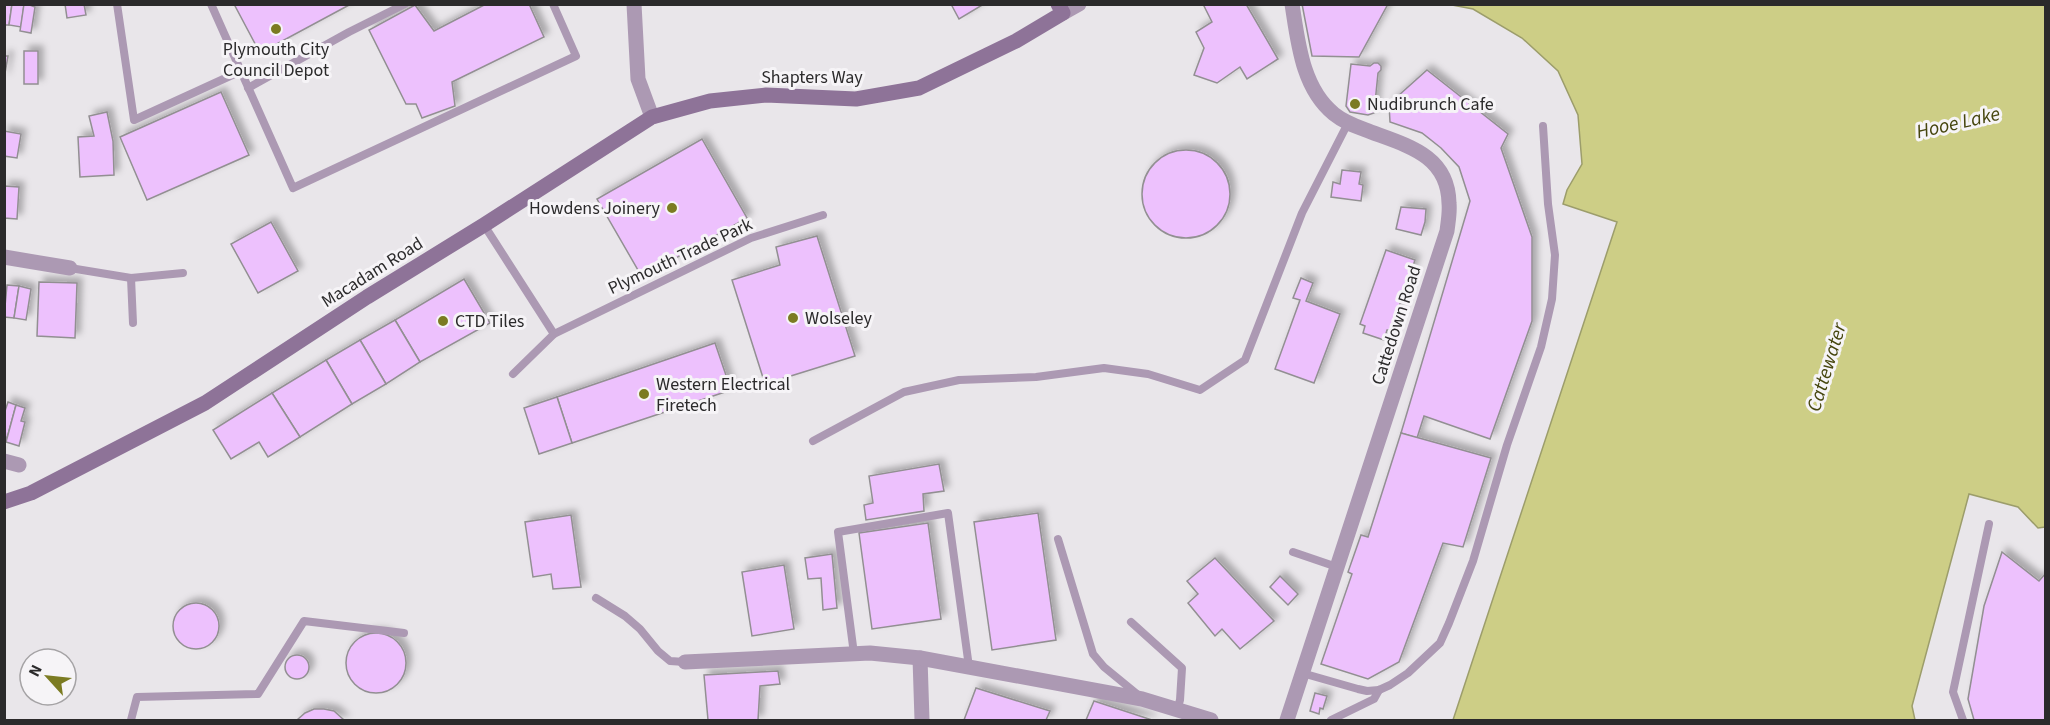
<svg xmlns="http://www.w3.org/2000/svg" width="2050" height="725" font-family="'Source Sans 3',sans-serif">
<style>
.water{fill:#cdce86;stroke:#9c9d6b;stroke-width:1.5}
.building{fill:#edc1fd;stroke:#928f92;stroke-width:1.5;filter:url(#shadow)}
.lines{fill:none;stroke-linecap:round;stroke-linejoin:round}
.lane{stroke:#ac99b3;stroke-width:8}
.street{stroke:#ac99b3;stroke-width:15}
.secondary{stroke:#8e7398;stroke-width:15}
.poi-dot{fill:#7b7b22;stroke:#f6f4f7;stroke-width:2}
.labels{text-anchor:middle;stroke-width:6;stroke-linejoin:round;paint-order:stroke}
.poi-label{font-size:18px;fill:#2b2a2b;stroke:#f6f4f7;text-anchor:start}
.street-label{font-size:18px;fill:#2b2a2b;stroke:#f6f4f7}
.water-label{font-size:20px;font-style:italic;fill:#46460e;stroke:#f6f4f7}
</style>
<defs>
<filter id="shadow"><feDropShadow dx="5" dy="-5" stdDeviation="3" flood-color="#0004"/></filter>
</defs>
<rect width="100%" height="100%" fill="#e9e6ea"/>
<path class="water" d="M1452 5H2045V527L2038 528 2018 507 1969 494 1912 706 1915 720H1453L1617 222 1563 204 1567 190 1582 164 1578 115 1558 71 1522 38 1473 9Z"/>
<g class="building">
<path d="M4 4H12L9 25H4Z"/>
<path d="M12 4 24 5 21 27 9 25Z"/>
<path d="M27 4 35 7 31 33 20 31 24 4Z"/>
<path d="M65 4H84L86 15 67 18Z"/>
<path d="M234 4H351L260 53Z"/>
<path d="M486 4H529L544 37 452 82 455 106 422 118 416 104H406L369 30 415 5 434 31Z"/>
<path d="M951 4H984L959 19Z"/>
<path d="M1203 4H1246L1278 59 1247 79 1240 67 1217 83 1194 75 1204 48 1196 32 1212 22Z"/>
<path d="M1302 4H1388L1359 57 1312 56Z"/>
<rect x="24" y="51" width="14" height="33"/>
<path d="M4 56H8L4 79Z"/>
<path d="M1374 63H1378L1381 66V70L1378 73 1374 113 1368 115 1350 112 1346 106 1351 64 1370 66Z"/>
<path d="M1427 70 1508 134 1501 148 1532 237V321L1490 439 1424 416 1417 438 1401 433 1470 201 1459 167 1441 148 1422 133 1390 122 1389 104Z"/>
<path d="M221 92 249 155 147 200 120 137Z"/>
<path d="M107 112 113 141 114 175 80 177 78 137 94 136 89 116Z"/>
<path d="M4 131 21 134 17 158 4 156Z"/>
<path d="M702 139 747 218 642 277 597 199Z"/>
<circle cx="1186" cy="194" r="44"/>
<path d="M1342 170 1361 172 1359 184 1363 185 1361 201 1331 197 1333 182 1340 184Z"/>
<path d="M4 186 19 187 17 219 4 218Z"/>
<path d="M1401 207 1426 209 1425 222 1421 235 1396 229Z"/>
<path d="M271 222 298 271 258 293 231 244Z"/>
<path d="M817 236 855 356 765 384 732 280 780 265 776 247Z"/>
<path d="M1386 250 1415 260 1391 330H1387L1384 340 1363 333 1365 326 1360 324Z"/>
<path d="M1301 278 1313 283 1306 301 1340 314 1314 383 1275 369 1300 300 1293 298Z"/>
<path d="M464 279 490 323 420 362 395 320Z"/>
<path d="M39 282 77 283 75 338 37 336Z"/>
<path d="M7 285 19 286 14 318 4 317Z"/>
<path d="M19 286 31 289 26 320 14 318Z"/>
<path d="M395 320 420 362 386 384 360 340Z"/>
<path d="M360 340 386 384 352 404 326 360Z"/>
<path d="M715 343 731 390 572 443 557 397Z"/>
<path d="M326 360 352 404 300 437 272 393Z"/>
<path d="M272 393 300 437 268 457 259 442 231 459 213 430Z"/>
<path d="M557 397 572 443 539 454 524 408Z"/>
<path d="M8 402 16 405 6 442 4 414Z"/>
<path d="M16 405 25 408 21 421 25 422 19 446 6 442Z"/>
<path d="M1401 433 1491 458 1463 547 1443 543 1399 662 1368 679 1321 664 1352 574 1348 572 1361 535 1368 537Z"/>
<path d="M939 464 944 491 923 494 924 511 866 520 864 505 873 503 869 476Z"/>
<path d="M1038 513 1056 640 992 650 974 522Z"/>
<path d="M571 515 581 587 553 589 551 574 533 577 525 522Z"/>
<path d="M928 523 941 619 872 629 859 533Z"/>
<path d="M2002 552 2039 581 2046 573V720H1974L1968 699 1984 606Z"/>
<path d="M832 554 837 608 823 610 821 578 808 579 805 558Z"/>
<path d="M1215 558 1274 621 1240 649 1222 629 1215 636 1188 603 1198 594 1187 581Z"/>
<path d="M784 565 794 629 752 636 742 572Z"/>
<path d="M1280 576 1298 594 1288 605 1270 587Z"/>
<circle cx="196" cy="626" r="23"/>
<circle cx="376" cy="663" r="30"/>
<circle cx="297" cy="667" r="12"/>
<path d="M778 671 780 684 760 686 758 720H708L704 675Z"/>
<path d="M976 688 1050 711 1046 720H964Z"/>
<path d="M1315 693 1327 696 1323 709 1320 708 1319 714 1310 711Z"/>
<path d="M1094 701 1152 720H1086Z"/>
<path d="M314 709H324L334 711 344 720H297L305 713Z"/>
</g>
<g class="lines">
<g class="lane">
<path d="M117 4 134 120 241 71"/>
<path d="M211 4 293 188 576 56 553 4"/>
<path d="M248 88 349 32 405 4"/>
<path d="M484 225 554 334 751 238 823 215"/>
<path d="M70 268 131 278 183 273"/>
<path d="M131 278 133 323"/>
<path d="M513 374 554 334"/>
<path d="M813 441 904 392 959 380 1036 377 1104 368 1148 374 1200 390 1245 360 1302 213 1348 123"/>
<path d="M1058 539 1093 654 1104 667 1137 694"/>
<path d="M1293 552 1337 567"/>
<path d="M596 598 625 616 640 629 658 651 670 661 685 662"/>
<path d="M1131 622 1182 668 1180 700 1177 710"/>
<path d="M854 654 838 532 948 513 969 667"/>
<path d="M1302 673 1358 689 1367 691 1379 690 1390 685 1408 673 1440 643 1449 623 1473 561 1507 445 1541 347 1552 299 1555 255 1548 204 1543 126"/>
<path d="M131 720 137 697 258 694 304 621 404 633"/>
<path d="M1331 720 1374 699 1379 690"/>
<path d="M1963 720 1953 692 1989 524"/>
</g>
<g class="street">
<path d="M634 4 638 79 652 117"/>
<path d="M1063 13 1079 4"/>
<path d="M4 257 70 268"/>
<path d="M4 461 19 465"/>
<path d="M920 658 922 720"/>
<path d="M685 662 870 653 920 658 1142 699 1211 720"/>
<path d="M1287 720 1447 231C1448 222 1450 213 1449 203 1448 156 1409 146 1371 132 1358 127 1345 123 1334 114 1302 88 1298 42 1292 4"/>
</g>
<path class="secondary" d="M4 502 31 493 205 403 367 297 484 225 652 117 710 101 766 95 856 99 919 88 1016 41 1063 13 1058 4"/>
</g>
<g class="poi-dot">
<circle cx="276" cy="29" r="6"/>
<circle cx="1355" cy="104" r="6"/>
<circle cx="672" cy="208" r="6"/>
<circle cx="793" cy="318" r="6"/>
<circle cx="443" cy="321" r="6"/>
<circle cx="644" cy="394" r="6"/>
</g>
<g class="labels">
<g class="poi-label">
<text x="276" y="55" text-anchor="middle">Plymouth City<tspan x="276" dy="21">Council Depot</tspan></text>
<text x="1367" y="110">Nudibrunch Cafe</text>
<text x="660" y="214" text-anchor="end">Howdens Joinery</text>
<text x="805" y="324">Wolseley</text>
<text x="455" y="327">CTD Tiles</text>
<text x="656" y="390">Western Electrical<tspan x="656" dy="21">Firetech</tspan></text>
</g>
<g class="street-label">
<text x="812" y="83">Shapters Way</text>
<text transform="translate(680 256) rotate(-25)" y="6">Plymouth Trade Park</text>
<text transform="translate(372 272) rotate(-32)" y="6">Macadam Road</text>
<text transform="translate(1396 325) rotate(-72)" y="6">Cattedown Road</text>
</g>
<g class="water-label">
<text transform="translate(1958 122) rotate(-13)" y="7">Hooe Lake</text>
<text transform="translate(1826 367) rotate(-73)" y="7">Cattewater</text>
</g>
</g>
<rect width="2050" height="725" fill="none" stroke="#2b2a2b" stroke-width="12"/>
<g transform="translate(48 677) rotate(297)"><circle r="28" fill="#f6f4f7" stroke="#a5a3a5" stroke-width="1.5"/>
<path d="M0-4.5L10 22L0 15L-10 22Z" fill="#7b7b22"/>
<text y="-9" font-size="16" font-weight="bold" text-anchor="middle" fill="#2b2a2b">N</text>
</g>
</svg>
